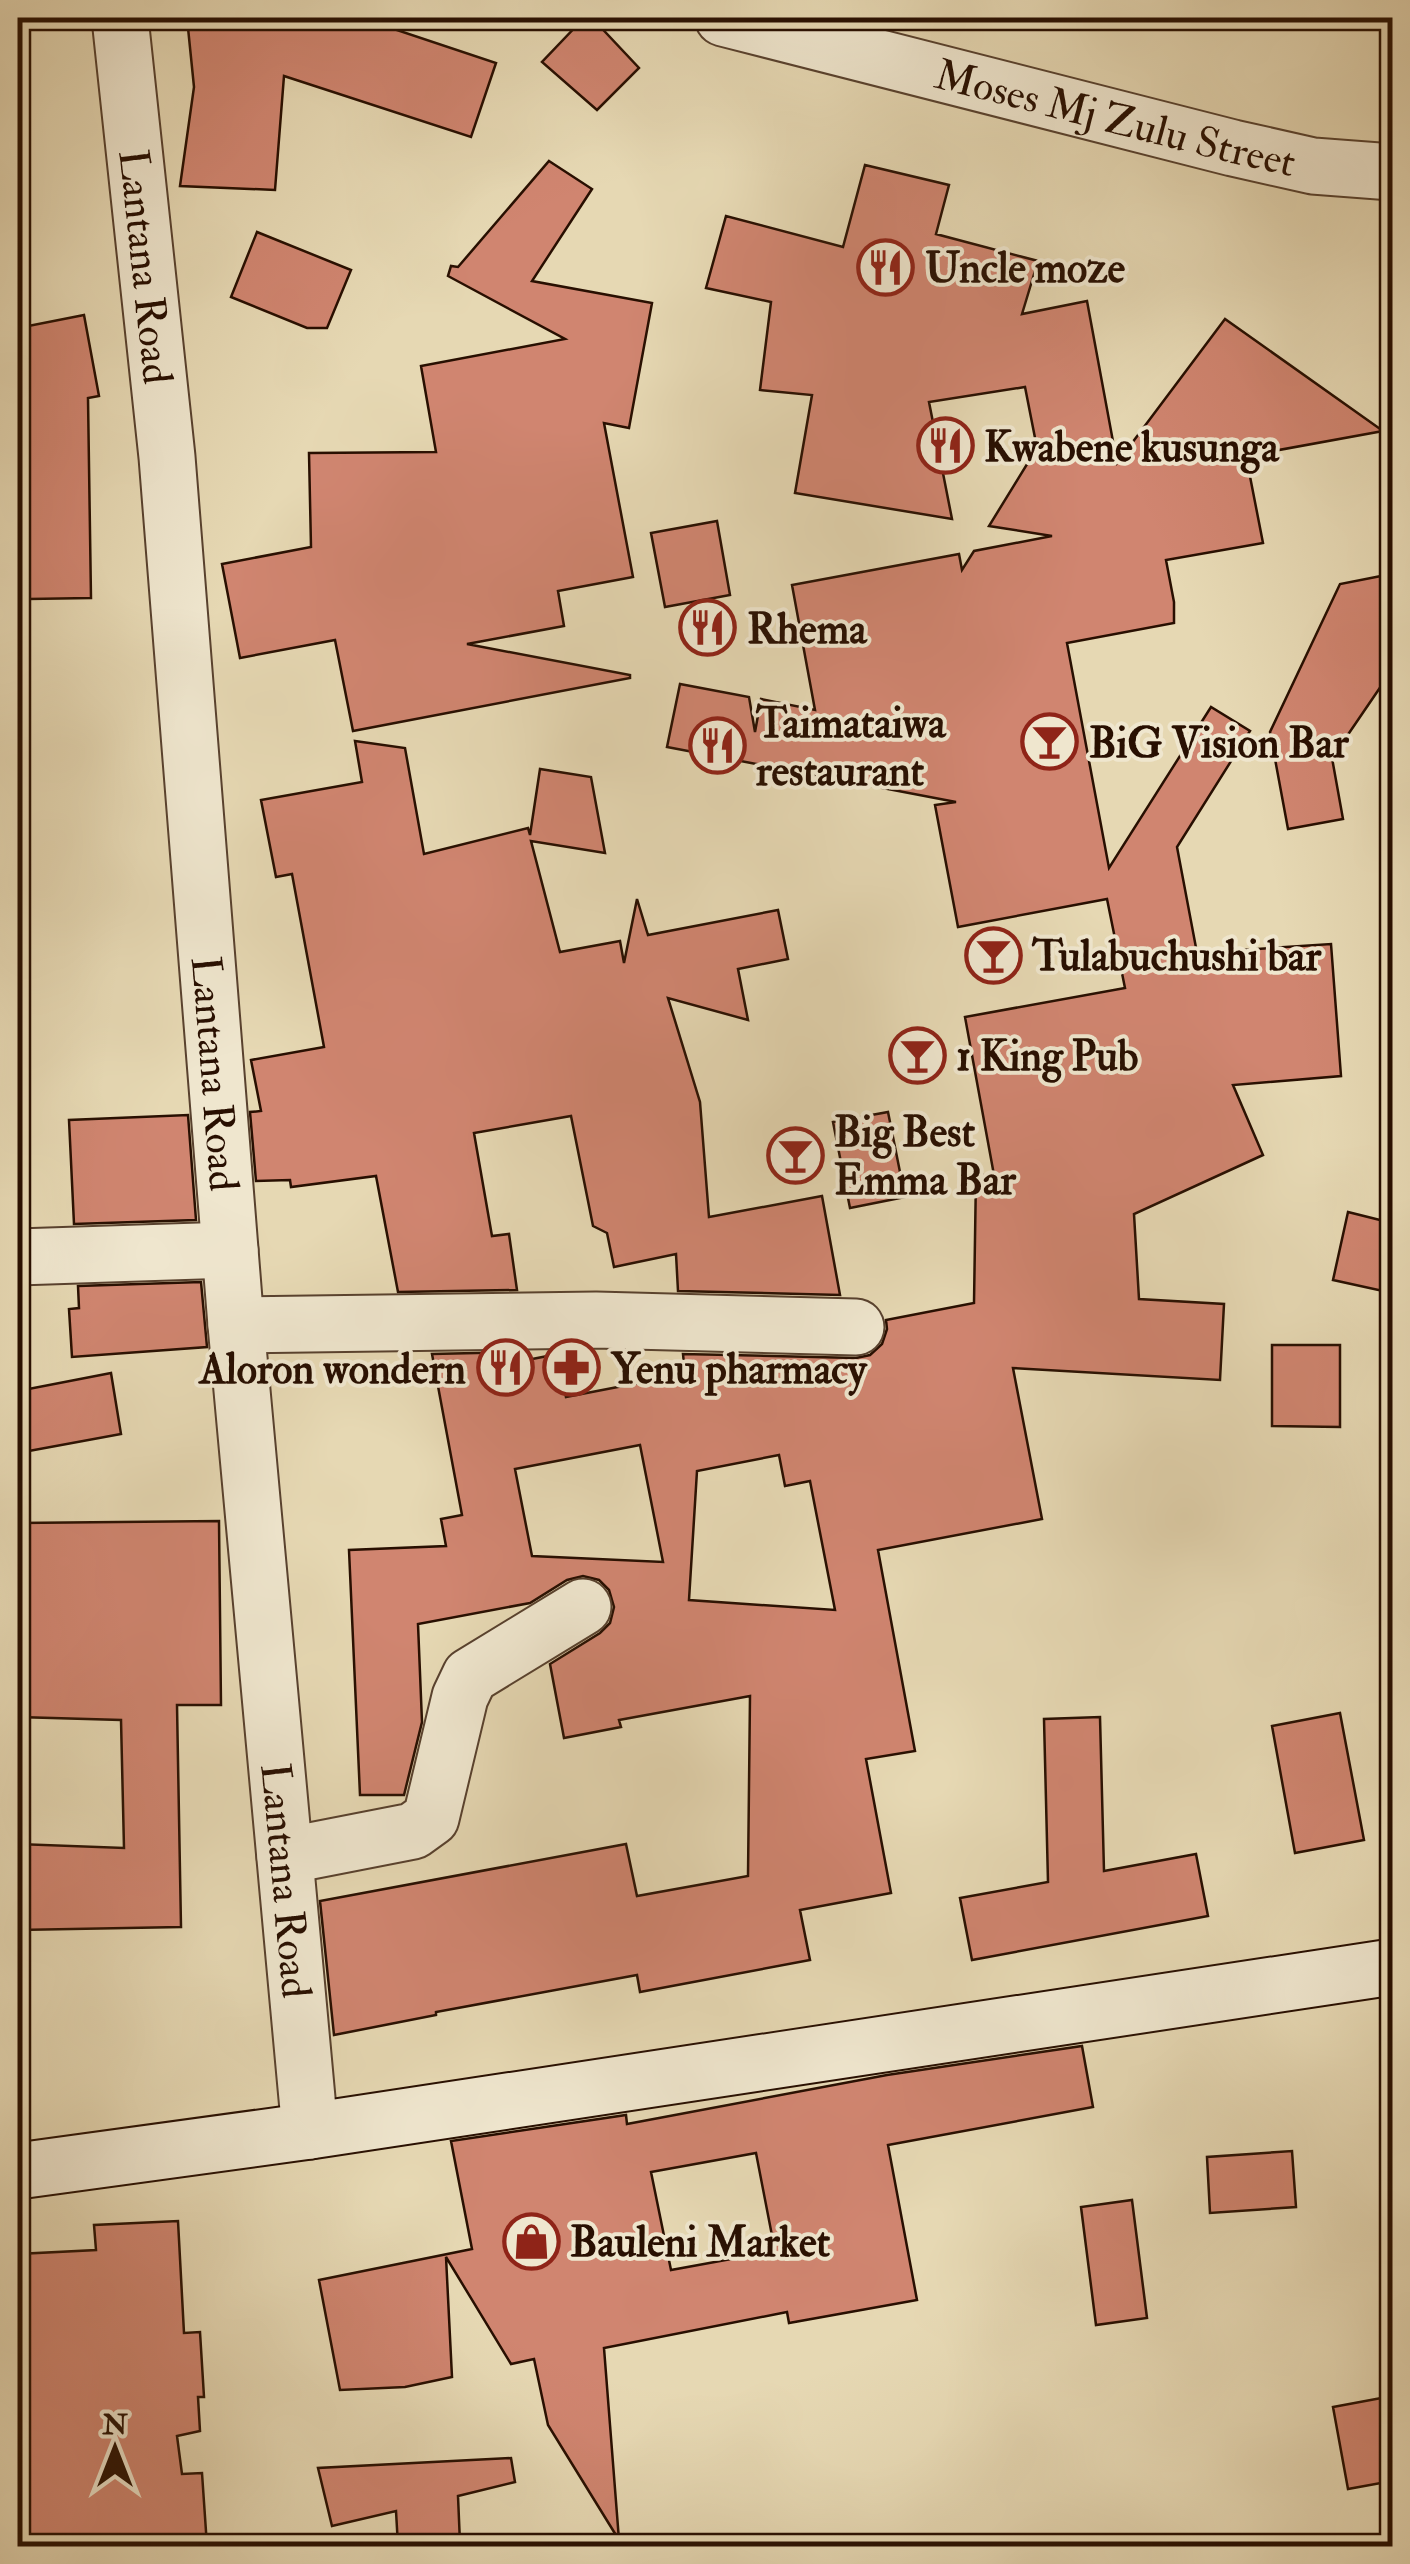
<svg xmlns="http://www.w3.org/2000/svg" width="1410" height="2564" font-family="'IM FELL Double Pica',serif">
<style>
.building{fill:#d08570;stroke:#280f01;stroke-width:2.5;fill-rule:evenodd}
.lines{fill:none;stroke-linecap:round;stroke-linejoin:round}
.street-casing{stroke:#58412e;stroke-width:59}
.secondary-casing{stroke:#280f01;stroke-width:59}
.street{stroke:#efe6ce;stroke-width:55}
.secondary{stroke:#efe6ce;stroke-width:55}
.labels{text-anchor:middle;stroke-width:8;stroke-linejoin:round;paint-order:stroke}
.street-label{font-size:42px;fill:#280f01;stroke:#efe6ce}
.poi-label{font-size:42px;font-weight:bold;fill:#280f01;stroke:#efe6ce;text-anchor:start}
</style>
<rect width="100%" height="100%" fill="#e6d8b3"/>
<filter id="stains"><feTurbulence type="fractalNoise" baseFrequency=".002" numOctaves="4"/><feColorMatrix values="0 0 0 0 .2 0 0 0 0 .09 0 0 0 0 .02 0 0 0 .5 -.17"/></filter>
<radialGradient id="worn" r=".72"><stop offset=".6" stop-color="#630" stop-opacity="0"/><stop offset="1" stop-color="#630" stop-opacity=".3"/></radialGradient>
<g class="building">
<path d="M187 18H361L496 63 471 137 284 76 275 190 180 186 194 87Z"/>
<path d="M584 18H592L639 68 597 110 542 62Z"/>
<path d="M549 161 592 189 532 281 652 303 629 428 604 423 633 577 558 591 564 626 467 644 630 675V678L353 731 335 640 240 658 222 564 311 547 309 453 436 452 421 366 565 339 448 276 451 266 458 267Z"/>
<path d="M865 165 949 185 936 234 1038 261 1022 314 1087 301 1117 463 1225 319 1383 431 1246 456 1263 543 1166 560 1174 602V623L1067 643 1109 868 1211 707 1250 731 1177 847 1197 953 1331 944 1341 1076 1233 1085 1263 1155 1134 1214 1139 1299 1224 1304 1220 1380 1013 1368 1042 1519 878 1550 915 1751 866 1759 891 1893 800 1910 810 1960 640 1992 637 1975 436 2012V2015L334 2035 320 1901 626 1844 637 1896 748 1876 750 1696 619 1720 621 1727 564 1738 550 1664 600 1633 610 1623 614 1607 609 1590 599 1580 583 1576 567 1580 530 1603 418 1624 422 1722 404 1795H360L349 1550 446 1546 441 1519 462 1515 432 1354 526 1352 527 1360 558 1354 566 1397 685 1374 683 1354 856 1358 870 1355 882 1344 887 1329 886 1320 974 1303 976 1175H994L965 1017 1125 988 1107 899 958 927 935 805 956 802 667 747 680 684 749 697 755 732 761 699 815 710 792 585 959 554 962 570 974 551 1052 536 989 526 1037 448 1025 387 929 402 952 519 795 493 812 395 760 390 771 302 706 288 726 216 843 247ZM640 1445 663 1562 532 1556 515 1469ZM779 1455 785 1486 810 1481 835 1610 689 1600 697 1471Z"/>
<path d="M257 232 351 270 327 328H307L231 297Z"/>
<path d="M84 315 99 396 88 398 91 598 29 599 28 409 18 411V328Z"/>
<path d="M717 521 730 595 665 607 651 533Z"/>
<path d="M1381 576 1392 638V670L1332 758 1343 819 1288 829 1270 732 1340 584Z"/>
<path d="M355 741 405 748 424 854 528 828 530 835 540 769 591 777 605 853 531 841 560 952 620 941 624 963 637 899 648 935 778 910 788 959 738 969 748 1020 668 998 700 1102 709 1217 822 1196 840 1295 678 1291 676 1254 614 1267 607 1233 593 1226 571 1116 474 1133 492 1236 509 1234 517 1290 398 1292 376 1176 291 1187 290 1180 256 1181 250 1112 261 1111 251 1060 324 1047 292 874 276 877 261 800 362 782Z"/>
<path d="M888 1112 905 1197 850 1208 833 1122Z"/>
<path d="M188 1115 196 1220 74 1224 69 1120Z"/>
<path d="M1348 1212 1392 1223V1293L1333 1280Z"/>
<path d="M201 1282 207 1347 72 1357 69 1309 79 1308 78 1286Z"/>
<path d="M1272 1345H1340V1427L1272 1426Z"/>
<path d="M111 1373 121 1434 18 1453V1391Z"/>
<path d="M219 1521 221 1705H177L181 1927 18 1930V1844L124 1848 121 1720 18 1717V1523Z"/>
<path d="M1340 1713 1364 1840 1295 1853 1272 1726Z"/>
<path d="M1100 1717 1104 1871 1196 1854 1208 1916 972 1960 960 1898 1048 1882 1044 1719Z"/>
<path d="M1082 2046 1093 2107 888 2145 917 2300 789 2323 787 2312 604 2348 619 2540 548 2425 534 2359 511 2364 446 2257 452 2377 405 2387 340 2390 319 2280 472 2249 451 2141 626 2115 627 2124 887 2075ZM756 2153 775 2251 671 2270 651 2172Z"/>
<path d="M1292 2151 1296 2207 1210 2213 1207 2157Z"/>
<path d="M1132 2200 1147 2318 1096 2325 1081 2207Z"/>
<path d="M178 2221 184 2333 200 2332 204 2397H198L200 2431 177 2436 182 2474 202 2473 207 2546H18V2254L96 2250 94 2225Z"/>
<path d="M1392 2396V2481L1348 2489 1333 2407Z"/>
<path d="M511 2458 515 2482 458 2496 460 2543 398 2546 396 2511 332 2526 318 2468Z"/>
</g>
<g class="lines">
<defs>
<g id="street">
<path id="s1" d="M120 18 167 457 236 1325 310 2131"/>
<path id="s2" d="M723 18 1233 148 1313 166 1392 172"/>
<path d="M18 1257 230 1250"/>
<path d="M236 1325 596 1320 856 1327"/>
<path d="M285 1856 413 1831 431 1818 460 1697 470 1676 583 1607"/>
</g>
<path id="secondary" d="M18 2171 310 2131 1392 1967"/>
</defs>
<use href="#street" class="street-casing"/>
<use href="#secondary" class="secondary-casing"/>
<use href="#street" class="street"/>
<use href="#secondary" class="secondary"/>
</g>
<defs>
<symbol id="restaurant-ring" viewBox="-11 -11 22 22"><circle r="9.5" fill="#efe6ce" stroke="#8f2418" stroke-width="1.5"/><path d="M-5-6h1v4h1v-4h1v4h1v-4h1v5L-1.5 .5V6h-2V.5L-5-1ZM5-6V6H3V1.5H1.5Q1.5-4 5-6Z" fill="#8f2418"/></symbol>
<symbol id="bar-ring" viewBox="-11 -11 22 22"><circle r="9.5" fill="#efe6ce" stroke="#8f2418" stroke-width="1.5"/><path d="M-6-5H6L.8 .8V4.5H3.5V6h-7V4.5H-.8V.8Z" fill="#8f2418"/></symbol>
<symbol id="pharmacy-ring" viewBox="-11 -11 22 22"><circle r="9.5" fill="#efe6ce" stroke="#8f2418" stroke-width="1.5"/><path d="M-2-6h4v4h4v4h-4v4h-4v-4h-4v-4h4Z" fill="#8f2418"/></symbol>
<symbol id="shop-ring" viewBox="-11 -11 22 22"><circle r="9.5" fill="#efe6ce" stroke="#8f2418" stroke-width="1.5"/><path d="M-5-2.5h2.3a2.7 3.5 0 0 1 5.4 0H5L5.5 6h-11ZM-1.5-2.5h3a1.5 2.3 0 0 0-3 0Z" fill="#8f2418"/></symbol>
</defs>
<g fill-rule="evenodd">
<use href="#restaurant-ring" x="854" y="236" width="63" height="63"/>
<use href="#restaurant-ring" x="914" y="414" width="63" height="63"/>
<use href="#restaurant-ring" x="676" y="596" width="63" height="63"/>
<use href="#bar-ring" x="1018" y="710" width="63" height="63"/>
<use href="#restaurant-ring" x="686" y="714" width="63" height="63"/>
<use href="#bar-ring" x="962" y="924" width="63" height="63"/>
<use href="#bar-ring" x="886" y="1024" width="63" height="63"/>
<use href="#bar-ring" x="764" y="1124" width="63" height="63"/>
<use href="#restaurant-ring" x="474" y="1336" width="63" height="63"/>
<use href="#pharmacy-ring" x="540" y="1336" width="63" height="63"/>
<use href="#shop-ring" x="500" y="2210" width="63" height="63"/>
</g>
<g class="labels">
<g class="street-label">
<text dy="15" stroke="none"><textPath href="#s2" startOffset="405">Moses Mj Zulu Street</textPath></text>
<text dy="15" stroke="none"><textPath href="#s1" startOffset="250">Lantana Road</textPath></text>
<text dy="15" stroke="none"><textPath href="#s1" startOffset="1060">Lantana Road</textPath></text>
<text dy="15" stroke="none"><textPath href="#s1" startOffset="1870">Lantana Road</textPath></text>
</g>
<g class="poi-label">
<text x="925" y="282">Uncle moze</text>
<text x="984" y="461">Kwabene kusunga</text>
<text x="747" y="643">Rhema</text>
<text x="756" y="737">Taimataiwa<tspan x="756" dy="48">restaurant</tspan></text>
<text x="1089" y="757">BiG Vision Bar</text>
<text x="1032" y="970">Tulabuchushi bar</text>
<text x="956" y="1070">1 King Pub</text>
<text x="834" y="1146">Big Best<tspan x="834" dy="48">Emma Bar</tspan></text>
<text x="466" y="1383" text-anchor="end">Aloron wondern</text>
<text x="611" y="1383">Yenu pharmacy</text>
<text x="570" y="2256">Bauleni Market</text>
</g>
</g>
<rect width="1410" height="2564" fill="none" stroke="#e6d8b3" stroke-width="60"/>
<rect x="20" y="20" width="1370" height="2524" fill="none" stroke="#280f01" stroke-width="5"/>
<rect x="30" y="30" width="1350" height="2504" fill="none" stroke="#280f01" stroke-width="2.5"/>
<g transform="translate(115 2449)" stroke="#efe6ce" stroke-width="8" paint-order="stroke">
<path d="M0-8L18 38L0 25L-18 38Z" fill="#280f01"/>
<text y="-15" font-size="28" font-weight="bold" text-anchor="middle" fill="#280f01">N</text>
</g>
<rect width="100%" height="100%" filter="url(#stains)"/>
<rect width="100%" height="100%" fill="url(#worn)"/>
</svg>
